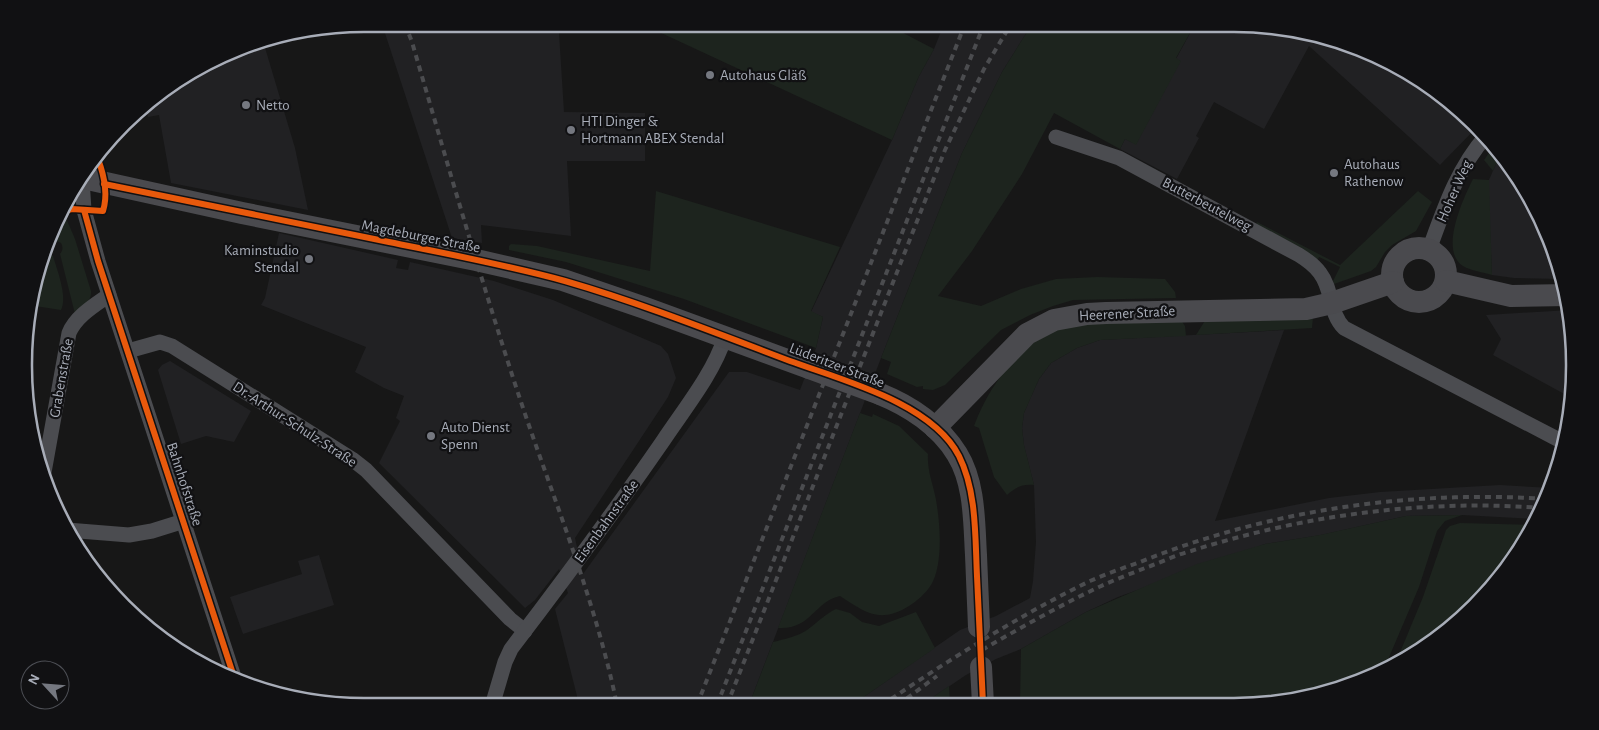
<svg xmlns="http://www.w3.org/2000/svg" width="1599" height="730" font-family="'Alegreya Sans',sans-serif">
<style>
.built{fill:#212123}
.green{fill:#1d241e}
.lines{fill:none;stroke-linecap:round;stroke-linejoin:round}
.minor{stroke:#4b4c50;stroke-width:15}
.secondary{stroke:#4a4a4e;stroke-width:22}
.rail{stroke:#4b4c4f;stroke-width:4;stroke-dasharray:6 5;stroke-linecap:butt}
.secondary-bridge{stroke:#4a4a4e;stroke-width:22}
.cycleway-casing{stroke:#111113;stroke-width:9}
.cycleway{stroke:#e8590c;stroke-width:6}
.poi-dot{fill:#757880;stroke:#111113;stroke-width:2}
.labels{text-anchor:middle;stroke-width:4.5;stroke-linejoin:round;paint-order:stroke}
.poi-label{font-size:15px;fill:#a8adb8;stroke:#111113;text-anchor:start}
.street-label{font-size:15px;fill:#a8adb8;stroke:#111113}
.rim{fill:none;stroke:#a8adb8;stroke-width:2.5}
</style>
<rect width="100%" height="100%" fill="#171717"/>
<g class="built">
<path d="M382 24H476L477 30 493 28 494 33 525 32V24H587L588 31 559 33 564 112 645 113V161H567L571 236 481 225 482 243 452 238Z"/>
<path d="M944 24H1032L1002 72 962 153 881 358 749 705 576 706 577 696 555 609 568 593 559 569 535 600 525 608 379 463 400 421 396 418 404 396 384 388 355 372 366 347 261 305 265 298 279 233 398 260 396 268 408 270 410 262 494 281 553 300 661 346 668 354 676 378 668 397 575 538 583 574 729 372H747L800 390 816 348 823 317 811 312 892 140 919 76 934 49Z"/>
<path d="M1195 24H1234L1300 30 1364 50 1423 81 1478 126 1440 165 1309 46 1264 129 1214 102 1196 136 1199 138 1177 179 1120 149 1125 139 1136 144 1180 61 1176 59Z"/>
<path d="M263 41 295 148 308 210 171 183 159 115 148 117 145 105 195 69 255 42Z"/>
<path d="M1507 162 1518 175 1549 234 1563 279 1514 278 1492 275 1488 182 1496 164Z"/>
<path d="M1570 310 1575 365 1572 396H1568L1493 355 1501 339 1486 315Z"/>
<path d="M1284 330 1215 521 1329 498 1380 492 1500 485 1552 488 1549 495 1536 519 1462 515 1406 516 1321 535 1265 544 1118 597 1086 612 1021 649 996 659 966 675 923 704 852 705 960 630 996 616 1030 598 1033 581 1036 542 1034 485 1024 446 1022 428 1024 413 1030 399 1039 379 1051 363 1077 348 1100 340Z"/>
<path d="M170 361 251 411 234 442 206 436 181 444 158 370 162 365Z"/>
<path d="M319 555 334 605 243 634 230 597 302 574 298 561Z"/>
</g>
<g class="green">
<path d="M655 24H886L934 49 919 76 892 140 657 31Z"/>
<path d="M1032 24H1195L1176 58 1181 61 1136 145 1125 139 1120 149 1054 113 1022 174 972 251 938 296 981 306 1021 289 1056 279 1097 277 1165 279 1175 292 1176 298 1073 300 1053 306 1030 315 1001 330 945 385 933 390 923 389V386L917 387 887 374 891 362 881 358 962 153 1002 72Z"/>
<path d="M1494 146 1507 162 1496 164 1493 171 1484 160Z"/>
<path d="M1473 179 1489 180 1492 275C1483 272 1471 271 1463 266 1439 251 1463 199 1473 179Z"/>
<path d="M656 191 840 247 811 311 823 317 816 348 684 299 566 262 509 250V246L511 244 537 246 650 271Z"/>
<path d="M1418 191 1432 202 1416 231 1392 245 1385 252 1376 267 1371 271 1334 284 1333 281 1340 267 1319 257 1316 263 1256 225 1257 222 1340 265Z"/>
<path d="M63 216 66 218 75 239 91 291C92 302 82 307 75 314L60 254C63 250 63 247 61 243L54 240 53 238 61 217Z"/>
<path d="M47 254 53 256C57 270 68 297 61 310L35 306 29 335 30 299Z"/>
<path d="M1313 317 1312 328 1196 335 1206 319Z"/>
<path d="M1181 320 1185 326 1186 336 1100 340 1077 348 1051 363 1039 379 1024 413 1022 428 1024 445 1034 485C1022 484 1016 487 1007 495L994 477 979 428 974 426C991 380 1029 329 1082 323 1114 319 1148 321 1181 320Z"/>
<path d="M860 413 872 417 873 414 899 426 928 454C927 469 932 481 935 495 940 518 944 564 931 585 926 593 917 601 909 606 880 624 866 613 840 596 815 601 811 630 778 628Z"/>
<path d="M1462 515 1445 521 1437 531 1419 587 1384 669 1365 680 1279 703 1020 704 1021 649 1086 612 1197 564 1265 544 1320 535 1406 516Z"/>
<path d="M1460 523 1532 525 1505 573 1442 636 1396 662 1423 597 1446 530 1450 526Z"/>
<path d="M836 609 850 613 862 622 879 626 916 612 935 648 852 705H749L773 642C785 639 796 637 807 630 817 623 825 614 836 609Z"/>
<path d="M949 686 950 704H923Z"/>
</g>
<g class="lines">
<g class="minor">
<path d="M1056 137 1119 158 1299 255C1307 260 1315 266 1320 273 1333 290 1329 313 1344 328L1565 443"/>
<path d="M82 180 84 210 98 261 235 680"/>
<path d="M1429 250C1444 209 1457 169 1486 136"/>
<path d="M128 351 160 342 172 346 352 459 366 470 510 619 525 631"/>
<path d="M43 478 69 333C76 316 95 305 109 295"/>
<path d="M67 530 129 535 152 531 184 521"/>
<path d="M492 706 505 662 511 649C563 581 614 512 663 441 685 408 713 374 725 337"/>
</g>
<g class="secondary">
<path d="M83 178 242 213 476 260 563 280 645 308 809 368"/>
<circle cx="1419" cy="275" r="27"/>
<path d="M1446 281 1511 296 1568 295"/>
<path d="M880 394C910 406 940 426 957 454 975 483 974 522 976 555 977 579 978 603 979 627"/>
<path d="M935 428 1027 334 1054 320 1087 314 1106 313 1306 309 1332 303 1393 282"/>
<path d="M981 667 983 704"/>
</g>
<g class="rail">
<path d="M405 24 412 42C446 159 480 277 518 393 552 496 595 598 617 705"/>
<path d="M982 650C1020 628 1059 606 1099 587 1114 580 1130 574 1145 568 1160 563 1175 555 1191 551 1304 515 1424 499 1542 508"/>
<path d="M697 705 965 24"/>
<path d="M717 705 984 24"/>
<path d="M727 705 945 150 984 69 1011 24"/>
<path d="M882 705C949 660 1018 616 1090 581 1106 574 1123 568 1140 562 1269 510 1409 490 1547 499"/>
<path d="M898 705 937 676"/>
</g>
<path class="secondary-bridge" d="M809 368 880 394"/>
<defs>
<g id="cycleway">
<path d="M104 184C199 204 294 223 389 242 448 254 507 265 565 281 641 303 716 333 790 361 842 380 932 403 959 456 977 492 975 537 977 576 979 619 981 662 983 704"/>
<path d="M84 210 98 261 235 680"/>
<path d="M63 212 72 209 103 211C108 195 104 175 98 159"/>
</g>
</defs>
<use href="#cycleway" class="cycleway-casing"/>
<use href="#cycleway" class="cycleway"/>
</g>
<g class="poi-dot">
<circle cx="710" cy="75" r="5"/>
<circle cx="246" cy="105" r="5"/>
<circle cx="571" cy="130" r="5"/>
<circle cx="1334" cy="173" r="5"/>
<circle cx="309" cy="259" r="5"/>
<circle cx="431" cy="436" r="5"/>
</g>
<g class="labels">
<g class="poi-label">
<text x="720" y="80">Autohaus Gläß</text>
<text x="256" y="110">Netto</text>
<text x="581" y="126">HTI Dinger &amp;<tspan x="581" dy="17">Hortmann ABEX Stendal</tspan></text>
<text x="1344" y="169">Autohaus<tspan x="1344" dy="17">Rathenow</tspan></text>
<text x="299" y="255" text-anchor="end">Kaminstudio<tspan x="299" dy="17">Stendal</tspan></text>
<text x="441" y="432">Auto Dienst<tspan x="441" dy="17">Spenn</tspan></text>
</g>
<g class="street-label">
<text transform="translate(1454 191) rotate(-66)" y="5">Hoher Weg</text>
<text transform="translate(1207 204) rotate(28)" y="5">Butterbeutelweg</text>
<text transform="translate(421 236) rotate(11)" y="5">Magdeburger Straße</text>
<text transform="translate(1127 313) rotate(-3)" y="5">Heerener Straße</text>
<text transform="translate(837 365) rotate(21)" y="5">Lüderitzer Straße</text>
<text transform="translate(61 378) rotate(-80)" y="5">Grabenstraße</text>
<text transform="translate(295 424) rotate(33)" y="5">Dr.-Arthur-Schulz-Straße</text>
<text transform="translate(185 484) rotate(72)" y="5">Bahnhofstraße</text>
<text transform="translate(606 521) rotate(-54)" y="5">Eisenbahnstraße</text>
</g>
</g>
<path d="M0 0H1599V730H0ZM364 32H1234A332 332 0 0 1 1566 364V366A332 332 0 0 1 1234 698H364A332 332 0 0 1 32 366V364A332 332 0 0 1 364 32Z" fill="#111113" fill-rule="evenodd"/>
<path class="rim" d="M364 32H1234A332 332 0 0 1 1566 364V366A332 332 0 0 1 1234 698H364A332 332 0 0 1 32 366V364A332 332 0 0 1 364 32Z"/>
<g transform="translate(45 685) rotate(296)"><circle r="24" fill="#111113" stroke="#4d4f55"/>
<path d="M0-4L9 19L0 12L-9 19Z" fill="#757880"/>
<text y="-8" font-size="14" font-weight="bold" text-anchor="middle" fill="#a8adb8">N</text>
</g>
</svg>
